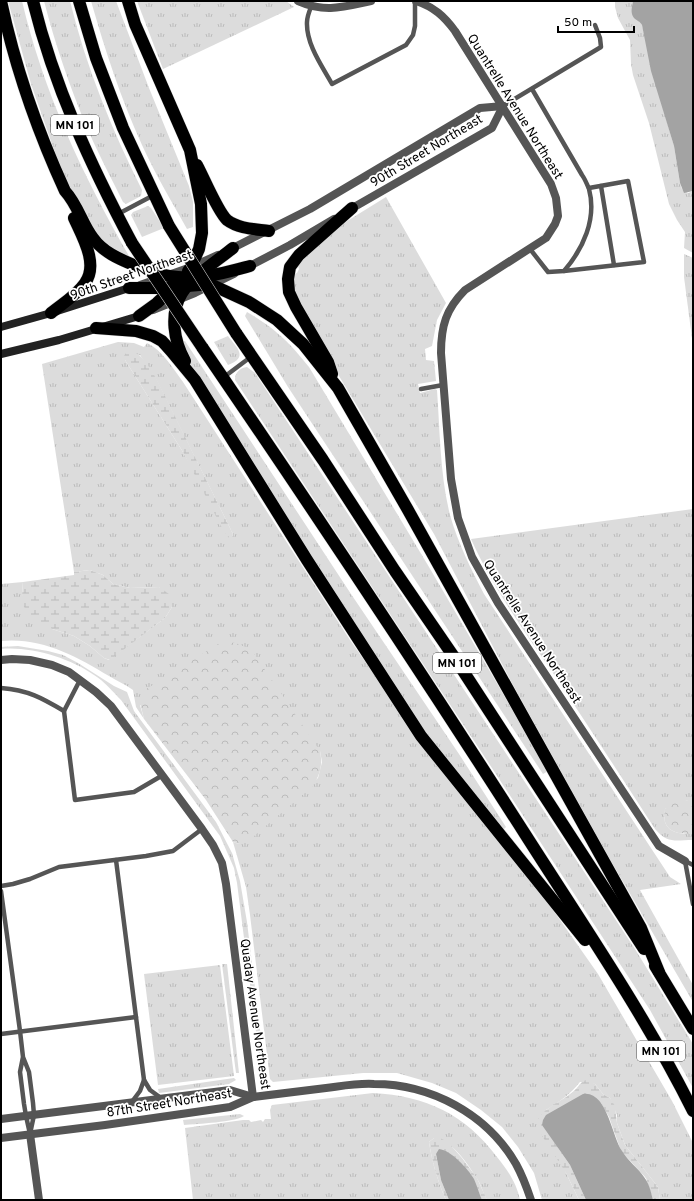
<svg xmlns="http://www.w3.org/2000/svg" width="694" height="1201" font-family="Overpass,sans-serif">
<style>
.grass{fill:url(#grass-tufts);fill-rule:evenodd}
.forest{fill:url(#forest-crowns)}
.wetland{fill:url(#wetland-marsh)}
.water{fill:#a3a3a3}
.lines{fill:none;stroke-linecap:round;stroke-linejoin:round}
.highway-casing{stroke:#dbdbdb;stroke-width:13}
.lane{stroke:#555;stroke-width:4.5}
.street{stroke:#555;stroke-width:8}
.secondary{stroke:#222;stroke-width:8}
.highway{stroke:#000;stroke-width:12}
.highway-bridge-casing{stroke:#dbdbdb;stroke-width:13;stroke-linecap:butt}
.highway-bridge{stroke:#000;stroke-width:12}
.labels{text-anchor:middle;stroke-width:3.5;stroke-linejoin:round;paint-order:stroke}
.shield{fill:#fff;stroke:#4c4c4c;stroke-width:1}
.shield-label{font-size:12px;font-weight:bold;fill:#000}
.street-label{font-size:13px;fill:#000;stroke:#fff}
</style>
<defs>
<pattern id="grass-tufts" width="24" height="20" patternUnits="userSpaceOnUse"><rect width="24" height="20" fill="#dcdcdc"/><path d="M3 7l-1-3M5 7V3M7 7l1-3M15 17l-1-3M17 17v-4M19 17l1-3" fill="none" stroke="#bbb"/></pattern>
<pattern id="forest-crowns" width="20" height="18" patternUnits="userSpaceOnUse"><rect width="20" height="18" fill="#dcdcdc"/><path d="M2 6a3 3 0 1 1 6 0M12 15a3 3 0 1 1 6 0" fill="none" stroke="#bbb"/></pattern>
<pattern id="wetland-marsh" width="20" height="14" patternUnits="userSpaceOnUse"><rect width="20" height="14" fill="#dcdcdc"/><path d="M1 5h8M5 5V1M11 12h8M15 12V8" fill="none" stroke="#bbb"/></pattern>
</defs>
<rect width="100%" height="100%" fill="#fff"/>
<g class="grass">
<path d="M8 1H22C43 91 83 176 129 256H123L104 246 84 216 59 164 31 84Z"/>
<path d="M44 1H70C86 67 112 130 142 190L141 196 126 204 123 202C111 178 98 153 87 128 70 87 55 44 44 1Z"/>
<path d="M91 1H116L149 88 189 186 193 202V227L187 229C172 202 155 174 142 145 121 99 105 50 91 1Z"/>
<path d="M137 1H286L294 7 163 69Z"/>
<path d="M615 1H633L632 7 635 18 641 22 642 25 664 112 674 146 680 183 682 189 688 193 693 191V253L684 248 685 232 677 220 669 204 649 123 633 75 631 64 630 40 618 18 615 7Z"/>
<path d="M386 197 446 303 437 320 432 346 425 349 426 360 434 361 436 381 418 384 420 393 435 389 437 390C440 432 440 475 450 515 458 543 471 569 484 594L670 877 681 884 640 890 693 985V1002L608 856 513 685 434 534 330 361 295 296 292 283 294 274 297 273 299 269 298 266 300 262 344 223Z"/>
<path d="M148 206 151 208 164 228 142 237 131 215 133 212Z"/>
<path d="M684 254 693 258V346L684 277Z"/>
<path d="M247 312C275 328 289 342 309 367L429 567 548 771 543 774 288 387 245 316Z"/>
<path d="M228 336C237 348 249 357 228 365L214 342Z"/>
<path d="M185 341 351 594 459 754 506 827 503 830 424 730 379 667 192 368 185 354 182 342Z"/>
<path d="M118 342 134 343 144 347 147 343C163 351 172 367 183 382L350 640 407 721 539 890 598 974 672 1101 693 1143V1200H660L658 1187 625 1145 617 1123V1115L610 1098 603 1094 595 1084 580 1082C571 1094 559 1102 546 1110L566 1173 579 1200H542L534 1173 518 1147 502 1127 481 1110 456 1093 432 1083 397 1073H363L273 1082 270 1079 250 915 246 887 233 842 239 844 318 778 322 762 320 751 140 705 144 719 136 707 133 690C125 684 117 681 109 676 76 656 41 637 1 641V584L23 582 22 595 52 629 74 636 90 646 104 658 109 660 165 618 172 607 159 587 130 588 113 584 103 575 90 570 74 572 42 364ZM140 355 156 379 233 534 232 537 183 452 125 360Z"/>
<path d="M247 367 255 373 290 426 635 949 693 1044V1088L650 1010 488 762 235 380C235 372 240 368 247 367Z"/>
<path d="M693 509V800H688L665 809C665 813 664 819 665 822 669 834 683 834 693 834V840C675 840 668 844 655 829 622 778 589 727 555 676 525 632 493 588 471 539Z"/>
<path d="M18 646 48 651 63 655 78 663 114 686 127 692 134 711 216 822 232 853 240 881 247 922 265 1071H261L237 883 234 868 220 836 121 700C113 692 104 681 94 675 70 658 30 646 1 649V647Z"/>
<path d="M222 964H227L239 1073H236Z"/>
<path d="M220 965 234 1076 158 1085 144 974Z"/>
<path d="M234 1078 236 1080 229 1084 159 1093 158 1089Z"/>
<path d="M373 1093C426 1096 465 1114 497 1157 507 1169 517 1184 520 1200H487C483 1193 481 1184 476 1177 468 1164 449 1137 434 1138L429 1142C432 1162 438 1182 446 1200H193L185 1128 243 1120H249L251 1122 261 1120 263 1122 265 1119H271L270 1110 272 1105Z"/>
<path d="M240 1114 244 1116C236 1122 197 1124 184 1125L183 1120Z"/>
</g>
<g class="forest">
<path d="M223 641 235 643 251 649 320 751C323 766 320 775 312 787L247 842 239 844 233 842 206 800 144 719 139 699 143 691Z"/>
<path d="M688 800H693V834C683 834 669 834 665 822 664 819 665 813 665 809L673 803Z"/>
</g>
<g class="wetland">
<path d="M130 351C143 353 149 368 156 378L233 534 232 537 229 538 222 528 183 452 125 360 124 356 126 353Z"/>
<path d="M90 570 103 575 113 584 130 588 159 587 169 594 172 607 165 618 110 660 104 658 90 646 74 636 52 629 35 620 24 607 22 595 23 582 74 575V572Z"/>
<path d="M586 1080 595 1084 603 1094 610 1098 615 1106 617 1123 625 1145 658 1187 660 1200H653L646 1178 621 1151 609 1117 601 1103 542 1125 570 1165 586 1200H579L566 1173 537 1128C537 1124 537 1120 540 1116 548 1106 564 1100 575 1090 580 1085 579 1083 586 1080Z"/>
<path d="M434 1138H440L448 1142 462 1158 477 1178 487 1200H482L473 1179 455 1158 447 1152 436 1154 441 1180 449 1200H446C438 1182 432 1162 429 1142Z"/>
</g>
<g class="water">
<path d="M633 1H693V191L684 193 680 183 674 146 651 71 642 25C640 21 637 21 634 18 630 13 632 7 633 1Z"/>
<path d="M583 1094C607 1090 612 1137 622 1151 628 1161 638 1168 644 1177 649 1183 651 1192 653 1200H586L570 1165 542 1125 543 1120 546 1115Z"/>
<path d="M439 1149C451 1150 468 1169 474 1179 477 1186 479 1193 482 1200H449L441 1180 436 1154Z"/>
</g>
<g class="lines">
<defs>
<g id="highway">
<path d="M1 1C15 67 37 130 65 191 78 205 82 224 93 238 103 252 119 259 134 265 145 269 157 274 169 276 197 281 224 273 250 266"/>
<path d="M33 1C54 86 91 166 132 243"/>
<path d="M79 1 96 58 123 128 169 226"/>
<path d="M128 1 135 24 190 150 201 204 202 233 199 249 191 267 188 271"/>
<path d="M197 165C204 178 218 212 227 220 239 229 255 229 269 231"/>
<path d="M129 288H162L200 285H212L249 302 277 320 303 344 338 388 408 510 641 928 659 972"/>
<path d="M51 313C62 304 77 295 85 283 99 264 82 236 74 218"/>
<path d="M139 316 157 303 173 288"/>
<path d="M96 328 136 331 153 336 162 341 171 351 195 380 307 560 421 736 585 940"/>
<path d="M236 333 323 460 395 571 454 657 644 949"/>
<path d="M202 347C312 508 420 670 525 834 583 925 645 1015 693 1111"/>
<path d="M185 361C174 341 169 314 182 293 193 276 217 261 233 248"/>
<path d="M332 374 328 362 296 307 289 292 288 279 290 267 299 255 352 208"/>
<path d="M655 966 693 1029"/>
</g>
</defs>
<use href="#highway" class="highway-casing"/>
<g class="lane">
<path d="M311 7C309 12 307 17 307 22 306 44 322 66 332 84L406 45 413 35 415 26V1"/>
<path d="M503 106 601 47 600 38 595 25"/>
<path d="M601 186 614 265"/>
<path d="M118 214 154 195"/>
<path d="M530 249 548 272 564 271C583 249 597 219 589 189 587 184 585 179 582 175L532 89"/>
<path d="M564 271 644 262 628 181 589 188"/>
<path d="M224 377 252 356"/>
<path d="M421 389 443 385"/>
<path d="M80 680 64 711 75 800 134 792 163 775"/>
<path d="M1 688C28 690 42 698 64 711"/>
<path d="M116 860 144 1080"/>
<path d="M685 861 693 904"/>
<path d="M685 861 693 865"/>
<path d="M1 886 13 884 30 879 59 867 146 856 173 851 202 829"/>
<path d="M1 891 20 1031 23 1057 20 1072 24 1104 26 1116 30 1134 34 1115 33 1103 29 1072 23 1057"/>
<path d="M1 1034 136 1017"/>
<path d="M131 1103 140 1091 144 1080 150 1090 161 1098"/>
</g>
<g class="street">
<path d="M298 1C325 13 343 7 371 1"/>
<path d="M416 1C434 7 444 16 455 31L551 184 556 198 558 216 555 224 546 238 465 290C446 309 441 326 441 353L451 479 458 518 472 557 498 603 659 846 685 861"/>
<path d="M349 210 492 128 503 106"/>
<path d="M229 250 310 209 480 108 503 106"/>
<path d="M246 268 290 245 334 219"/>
<path d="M140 285 191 267 218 255"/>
<path d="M153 310 195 293 234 274"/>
<path d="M1 660 12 659 30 660 52 665 69 672 96 692 111 706 202 829 213 845 222 863 226 884 253 1097C277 1094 301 1091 326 1088 342 1086 358 1083 374 1084 431 1084 487 1114 516 1164 522 1175 527 1188 531 1200"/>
<path d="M1 1119 230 1090 253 1097"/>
<path d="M30 1134 39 1200"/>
<path d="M1 1138 105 1125 230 1107 253 1097"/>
</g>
<g class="secondary">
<path d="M1 327 51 313 129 288"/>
<path d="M1 354 59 340 139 316"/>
</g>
<use href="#highway" class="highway"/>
<defs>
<g id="highway-bridge">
<path d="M169 226 236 333"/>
<path d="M132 243 202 347"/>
</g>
</defs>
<use href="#highway-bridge" class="highway-bridge-casing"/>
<use href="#highway-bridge" class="highway-bridge"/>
</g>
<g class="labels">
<g class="shield">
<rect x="51" y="115" width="48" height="20" rx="3"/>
<rect x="433" y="653" width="48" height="20" rx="3"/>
<rect x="637" y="1041" width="48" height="20" rx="3"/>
</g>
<g class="shield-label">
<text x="75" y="129">MN 101</text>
<text x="457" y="667">MN 101</text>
<text x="661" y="1055">MN 101</text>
</g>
<g class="street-label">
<text transform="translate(516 106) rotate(58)" y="5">Quantrelle Avenue Northeast</text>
<text transform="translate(426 150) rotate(-31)" y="5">90th Street Northeast</text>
<text transform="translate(131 274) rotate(-19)" y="5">90th Street Northeast</text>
<text transform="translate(533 631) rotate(57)" y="5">Quantrelle Avenue Northeast</text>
<text transform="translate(256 1014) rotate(82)" y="5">Quaday Avenue Northeast</text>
<text transform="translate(169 1102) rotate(-9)" y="5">87th Street Northeast</text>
</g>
</g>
<rect width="694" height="1201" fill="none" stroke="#000000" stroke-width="4"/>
<path d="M558 26v6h76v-6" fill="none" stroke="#000000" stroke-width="2"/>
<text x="564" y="26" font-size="12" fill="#000000" stroke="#ffffff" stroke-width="3" paint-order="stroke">50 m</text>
</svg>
